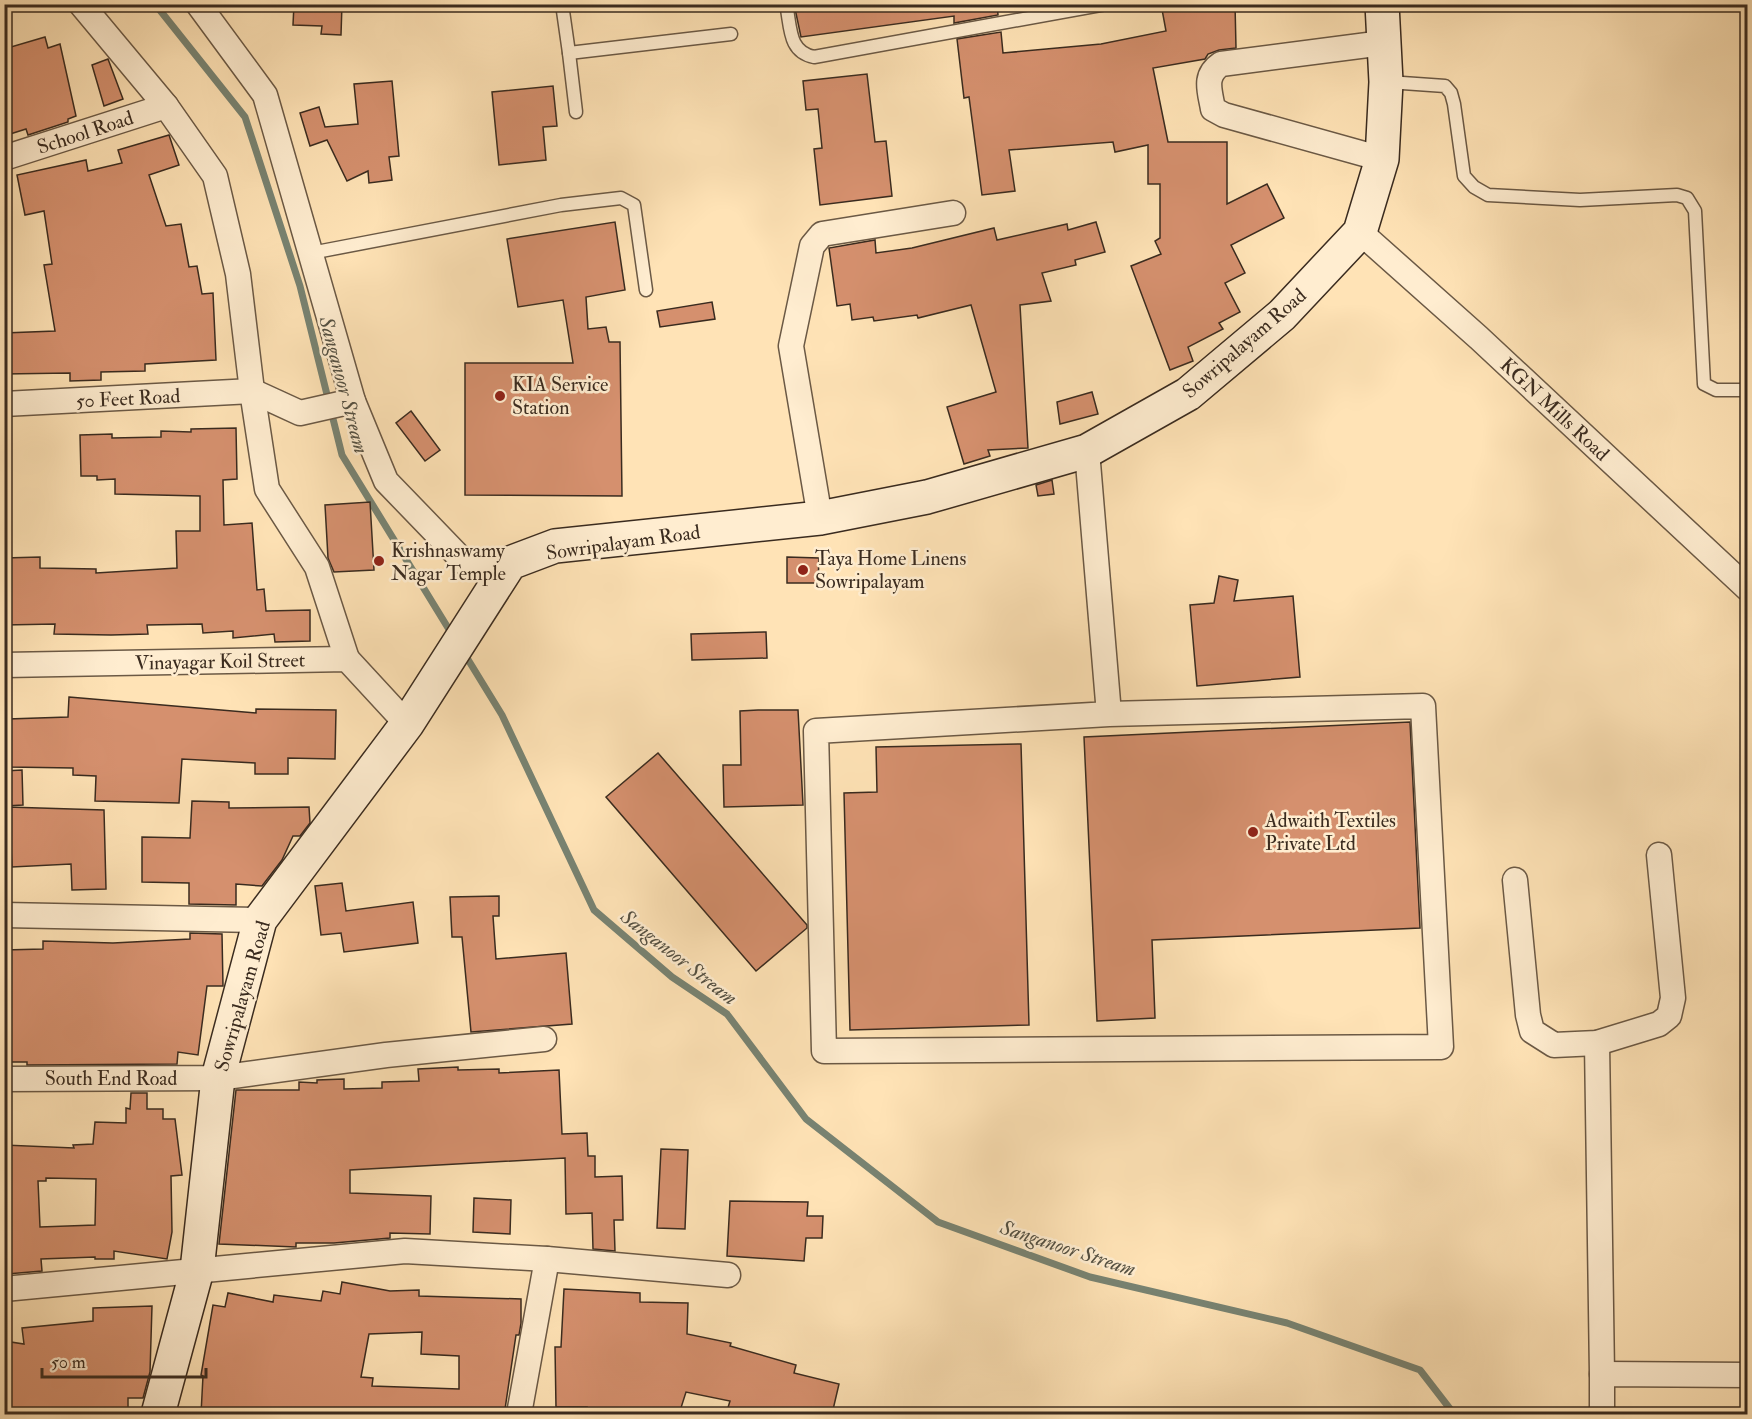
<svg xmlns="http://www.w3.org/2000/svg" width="1752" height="1419" font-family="'IM FELL Double Pica',serif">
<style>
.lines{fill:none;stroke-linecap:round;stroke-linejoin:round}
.stream{stroke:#788372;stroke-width:7}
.building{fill:#d5906e;stroke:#3a2b1f;stroke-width:1.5;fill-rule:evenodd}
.lane-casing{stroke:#6b5945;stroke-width:15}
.street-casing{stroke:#6b5945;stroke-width:27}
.secondary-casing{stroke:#3a2b1f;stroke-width:36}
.lane{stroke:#ffedd0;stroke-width:12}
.street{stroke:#ffedd0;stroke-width:24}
.secondary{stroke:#ffedd0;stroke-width:33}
.poi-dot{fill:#8f2418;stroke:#ffedd0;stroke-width:2}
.labels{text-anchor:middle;stroke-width:5;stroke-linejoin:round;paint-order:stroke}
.street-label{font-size:20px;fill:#3a2b1f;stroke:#ffedd0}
.poi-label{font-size:20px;fill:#3a2b1f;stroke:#ffedd0;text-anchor:start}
.water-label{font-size:21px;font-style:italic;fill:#545042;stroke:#ffedd0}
</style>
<rect width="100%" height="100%" fill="#ffe3b6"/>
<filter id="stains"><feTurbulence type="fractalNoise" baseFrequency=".00333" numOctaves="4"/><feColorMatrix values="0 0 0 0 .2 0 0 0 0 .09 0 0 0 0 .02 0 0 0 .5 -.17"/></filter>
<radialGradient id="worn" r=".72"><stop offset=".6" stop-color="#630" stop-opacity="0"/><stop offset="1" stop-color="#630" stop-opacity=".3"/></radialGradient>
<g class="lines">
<g class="stream">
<path d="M155 4 245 117 300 286 342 455 453 636"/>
<path d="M464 653 502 715 594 910 672 977 727 1014 806 1119 938 1222 1090 1277 1287 1323 1420 1370 1454 1414"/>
</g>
</g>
<g class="building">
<path d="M294 4H342L341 35 321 34 322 26 293 25Z"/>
<path d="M794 4H997L998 15 954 23V16L801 37Z"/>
<path d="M1161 4H1235L1236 48 1219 50 1208 54 1205 59 1153 68 1168 142H1227V204L1267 184 1284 218 1231 245 1245 273 1225 283 1240 312 1219 323 1223 329 1188 347 1193 361 1170 370 1131 266 1161 254 1155 241 1160 238V184H1148V145L1115 152 1113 142 1009 150 1015 191 982 195 969 97 964 98 957 39 1001 32 1003 53 1101 44 1166 31Z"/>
<path d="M45 37 48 48 60 44 76 116 68 119V122L28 135 26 129 4 136V49Z"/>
<path d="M108 59 123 99 104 106 92 65Z"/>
<path d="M867 74 875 142 886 141 892 196 820 205 814 149 822 148 818 109 806 110 803 81Z"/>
<path d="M392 81 399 156 389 157 392 180 369 183 368 171 347 181 327 140 310 146 300 113 319 107 325 127 358 124 354 84Z"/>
<path d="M553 86 557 126 543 127 546 160 499 165 492 92Z"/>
<path d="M169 135 179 165 149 175 166 226 181 224 189 267 197 266 202 294 213 293 216 360 145 364V371L101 372V380L70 381V373L4 374V333L55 331 44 265 52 264 44 211 25 215 17 175 86 160 88 171 122 163 118 150Z"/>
<path d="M615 222 625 290 586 297 588 329 606 327 609 342H620L622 496 465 495V363H573L563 300 518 307 507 239Z"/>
<path d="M1096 222 1105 252 1075 260 1076 265 1042 273 1051 301 1020 305 1028 448 988 450 990 456 964 464 947 407 996 392 971 305 918 318 917 315 874 321 873 317 852 320 850 304 837 306 829 248 875 240 876 253 912 248 994 228 997 240 1067 224 1068 230Z"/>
<path d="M712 302 715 319 660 327 657 311Z"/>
<path d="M1092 392 1098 414 1060 424 1057 402Z"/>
<path d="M411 411 440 450 425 461 396 423Z"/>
<path d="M236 428 237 479 223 480 224 525 252 523 257 590 264 589 266 611 310 610V641L275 642 274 634 233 638V631L203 633 202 624 147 625 148 634 111 635 54 634 55 624 4 625V558L40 557V568L96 569V573L177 568 176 531H200V496L115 494V479L97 480V476H81L80 435 112 434V438L161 437V431L191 432V429Z"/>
<path d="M1052 480 1054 494 1038 496 1036 485Z"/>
<path d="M370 502 374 570 334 572 328 558 325 505Z"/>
<path d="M787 557 819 558 818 583H787Z"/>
<path d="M1219 576 1238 580 1234 601 1293 596 1300 677 1197 686 1190 605 1214 603Z"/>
<path d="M766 632 767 658 692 660 691 634Z"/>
<path d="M69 697 256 713V709L336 710 335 759 288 758V774H255V763L182 759 179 803 95 801 96 776 73 775V768L9 767 8 719 68 717Z"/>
<path d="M758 710H798L803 805 724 807 723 765H741L740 711Z"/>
<path d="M1410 722 1420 928 1152 940 1155 1018 1097 1021 1084 737Z"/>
<path d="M1021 744 1029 1025 850 1030 844 793 877 792 876 747Z"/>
<path d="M658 753 807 925V928L756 971 606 797Z"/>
<path d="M22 770 23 805 5 806 4 771Z"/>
<path d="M192 801 229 802V808L309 807 310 823 300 836H293L282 860 262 886 236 884V905L189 904V883L142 882V837L190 838Z"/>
<path d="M7 807 104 810 106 889 72 890 71 864 12 867 10 830H7Z"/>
<path d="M342 883 346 911 413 902 418 943 344 952 341 933 321 935 315 886Z"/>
<path d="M499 896V916H493L496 959 566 953 572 1024 471 1032 462 937H452L450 897Z"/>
<path d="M190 933 222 934 223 986H207L198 1055 178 1052 177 1064 27 1065V1062H4V950L43 949V941L113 943 190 939Z"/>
<path d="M458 1067V1070L499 1069V1073L559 1070 562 1134 587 1133 588 1156H595V1177L622 1176 623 1220H614L615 1251 593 1249 592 1213 566 1214 565 1158 350 1170V1193L431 1196 430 1234 390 1233V1238L334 1243H296V1247L219 1244 236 1090H299V1082L317 1083V1080L344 1079V1089L382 1088V1082L419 1081 418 1069Z"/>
<path d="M131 1093H147V1109H163V1119H175L182 1175 171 1176 172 1232 167 1259 114 1251V1259H95V1257L41 1259 42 1271 7 1274 4 1145 74 1148 73 1145 93 1144 95 1122 126 1123V1108L130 1109ZM46 1178 96 1179 95 1225 40 1227 38 1181H46Z"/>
<path d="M661 1149 688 1150 685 1229 657 1228Z"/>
<path d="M474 1198 511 1200 510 1234 473 1232Z"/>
<path d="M730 1201 808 1202 807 1216H823L822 1238H806L804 1261 727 1256Z"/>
<path d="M342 1282 390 1291 419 1290V1296L521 1299V1323L519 1335H516L505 1409H502V1414H201L203 1376 201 1375 213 1305 225 1307 228 1293 273 1302 274 1295 321 1301 323 1291 340 1294ZM422 1332 421 1354 459 1356V1389L372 1386 373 1378 361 1377 369 1334Z"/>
<path d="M564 1289 640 1293V1302L688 1303 687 1334 731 1343 730 1346 796 1365 794 1373 839 1384 832 1414H726L730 1401 686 1392 679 1414H586L587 1407H556L555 1347H561Z"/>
<path d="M152 1306 150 1372 143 1398H128V1414H7L4 1341 24 1344 22 1328 93 1321V1308Z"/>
</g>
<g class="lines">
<defs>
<g id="lane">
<path d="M562 4 569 53 731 34"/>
<path d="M786 4C791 27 788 52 814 57L1106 4"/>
<path d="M569 53 576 112"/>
<path d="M1388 82 1445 86 1451 93 1454 104 1464 176 1474 187 1488 195 1580 200 1677 195 1687 198 1695 211 1704 384 1716 390H1748"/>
<path d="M311 253 561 205 621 198 634 205 646 290"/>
</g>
<g id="street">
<path d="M81 4 166 106 215 176 238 274 252 391 267 489 317 567 347 659"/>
<path d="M198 4 265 95 353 401 386 481 469 567 510 563"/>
<path d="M4 158 166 106"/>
<path d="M1382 159 1224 115 1213 109C1210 91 1203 76 1221 64L1383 43"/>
<path d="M1360 232 1479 338 1748 589"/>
<path d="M4 404 252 391 300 413 353 401"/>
<path d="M1087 451 1109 714 1423 706 1441 1047 824 1051 816 731 1109 714"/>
<path d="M820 518 791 346 812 246 822 234 953 213"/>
<path d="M4 665 347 659 407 724"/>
<path d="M1515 880 1528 1015 1532 1031 1554 1045 1597 1043 1659 1024 1669 1016 1673 998 1659 855"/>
<path d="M4 915 260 920"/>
<path d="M1597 1043 1602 1374"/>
<path d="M4 1079 218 1078 386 1055 544 1039"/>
<path d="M4 1289 405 1251 547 1259 728 1275"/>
<path d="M519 1414 547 1259"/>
<path d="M1602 1414V1374L1748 1375"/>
</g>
<path id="secondary" d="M158 1414 197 1270 218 1078 260 920 407 724 510 563 555 546 820 518 927 497 1087 451 1188 394 1282 315 1360 232 1382 159 1386 82 1382 4"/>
</defs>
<use href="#lane" class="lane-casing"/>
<use href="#street" class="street-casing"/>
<use href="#secondary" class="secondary-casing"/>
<use href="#lane" class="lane"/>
<use href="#street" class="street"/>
<use href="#secondary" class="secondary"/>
</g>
<g class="poi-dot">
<circle cx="500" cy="396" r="6"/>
<circle cx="379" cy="561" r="6"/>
<circle cx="803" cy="570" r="6"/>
<circle cx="1253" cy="832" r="6"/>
</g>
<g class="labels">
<g class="street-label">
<text transform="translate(85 132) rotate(-18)" y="7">School Road</text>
<text transform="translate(1244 343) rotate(-41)" y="7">Sowripalayam Road</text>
<text transform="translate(128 398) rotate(-3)" y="7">50 Feet Road</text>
<text transform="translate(1555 409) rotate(43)" y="7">KGN Mills Road</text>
<text transform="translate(623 542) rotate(-8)" y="7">Sowripalayam Road</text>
<text transform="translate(220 661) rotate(-1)" y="7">Vinayagar Koil Street</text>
<text transform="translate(242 996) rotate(-74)" y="7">Sowripalayam Road</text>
<text x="111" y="1085">South End Road</text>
</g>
<g class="poi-label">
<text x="512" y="391">KIA Service<tspan x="512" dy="23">Station</tspan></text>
<text x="391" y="557">Krishnaswamy<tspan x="391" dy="23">Nagar Temple</tspan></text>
<text x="815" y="565">Taya Home Linens<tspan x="815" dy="23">Sowripalayam</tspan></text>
<text x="1265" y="827">Adwaith Textiles<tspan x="1265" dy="23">Private Ltd</tspan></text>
</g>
<g class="water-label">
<text transform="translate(344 385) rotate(75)" y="7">Sanganoor Stream</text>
<text transform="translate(679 957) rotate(38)" y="7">Sanganoor Stream</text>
<text transform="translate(1068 1248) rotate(18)" y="7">Sanganoor Stream</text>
</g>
</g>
<rect width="1752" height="1419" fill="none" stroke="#ffe3b6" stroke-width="24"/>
<rect x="6" y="6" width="1740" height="1407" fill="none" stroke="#3a2b1f" stroke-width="3"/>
<rect x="12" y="12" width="1728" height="1395" fill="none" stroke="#3a2b1f" stroke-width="1.5"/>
<path d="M42 1368v9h164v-9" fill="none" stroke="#3a2b1f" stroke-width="3"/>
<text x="51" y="1368" font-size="18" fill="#3a2b1f" stroke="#ffedd0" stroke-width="4.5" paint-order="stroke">50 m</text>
<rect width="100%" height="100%" filter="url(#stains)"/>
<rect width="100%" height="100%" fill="url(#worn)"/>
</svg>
